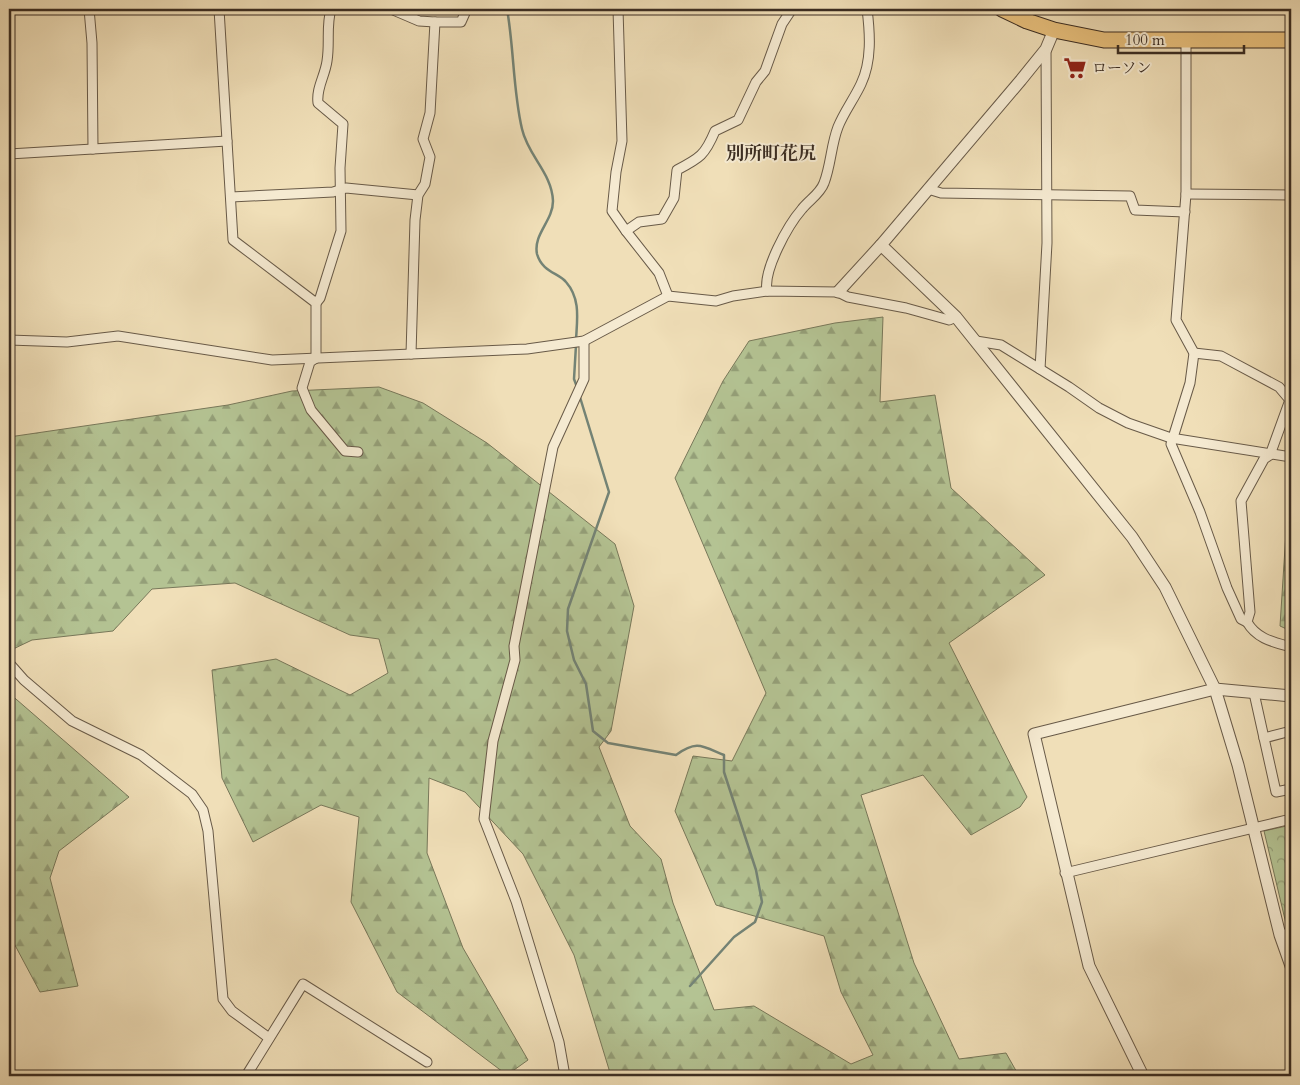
<svg xmlns="http://www.w3.org/2000/svg" width="1300" height="1085" font-family="Cardo,'Noto Serif JP',serif">
<style>
.forest{fill:url(#forest-firs);stroke:#78785a}
.park{fill:url(#park-crowns);stroke:#78785a}
.lines{fill:none;stroke-linecap:round;stroke-linejoin:round}
.stream{stroke:#748375;stroke-width:2.5}
.minor-casing{stroke:#685a48;stroke-width:11}
.tertiary-casing{stroke:#685a48;stroke-width:13}
.primary-casing{stroke:#3b2d22;stroke-width:17}
.minor{stroke:#f5ead1;stroke-width:9}
.tertiary{stroke:#f5ead1;stroke-width:11}
.primary{stroke:#e8c07c;stroke-width:15}
.labels{text-anchor:middle;stroke-width:4;stroke-linejoin:round;paint-order:stroke}
.poi-label{font-size:15px;fill:#3b2d22;stroke:#f5ead1;text-anchor:start}
.quarter-label{font-size:18px;font-weight:bold;fill:#3b2d22;stroke:#f5ead1}
</style>
<defs>
<pattern id="forest-firs" width="22" height="20" patternUnits="userSpaceOnUse" patternTransform="scale(1.25)"><rect width="22" height="20" fill="#b4c393"/><path d="M5 1l3.5 6h-7zM16 11l3.5 6h-7z" fill="#949f78"/></pattern>
<pattern id="park-crowns" width="20" height="18" patternUnits="userSpaceOnUse" patternTransform="scale(1.25)"><rect width="20" height="18" fill="#b4c393"/><path d="M2 6a3 3 0 1 1 6 0M12 15a3 3 0 1 1 6 0" fill="none" stroke="#949f78"/></pattern>
</defs>
<rect width="100%" height="100%" fill="#f0dfb8"/>
<filter id="stains"><feTurbulence type="fractalNoise" baseFrequency=".004" numOctaves="4"/><feColorMatrix values="0 0 0 0 .2 0 0 0 0 .09 0 0 0 0 .02 0 0 0 .5 -.17"/></filter>
<radialGradient id="worn" r=".72"><stop offset=".6" stop-color="#630" stop-opacity="0"/><stop offset="1" stop-color="#630" stop-opacity=".3"/></radialGradient>
<g class="forest">
<path d="M883 317 880 402 935 395 951 488 1045 575 949 643 1027 797 1020 807 971 835 923 775 861 795 914 963 959 1059 1006 1053 1019 1076H611L574 955 523 854 465 792 429 778 427 853 463 948 528 1060 507 1075 397 992 351 902 359 817 321 805 253 842 222 778 212 670 276 659 350 695 388 673 379 639 350 635 235 583 152 589 113 631 32 640 9 651V437L228 405 292 391 379 387 423 403 487 443 615 544 634 606 611 731 599 747 630 826 661 859 673 903 714 1010 754 1006 851 1064 873 1055 841 992 824 936 716 905 675 811 693 756 732 761 766 693 675 478 723 381 749 341 835 323Z"/>
<path d="M1291 528V631L1280 626 1286 532Z"/>
<path d="M9 693 129 797 59 851 50 878 78 986 40 992 9 934Z"/>
</g>
<path class="park" d="M1291 825V928H1287L1264 831Z"/>
<g class="lines">
<g class="stream">
<path d="M507 9C514 48 513 91 522 129 528 156 552 173 553 201 553 221 533 234 537 254 542 272 559 273 566 282 581 299 577 320 576 340"/>
<path d="M576 345 574 379 577 387"/>
<path d="M579 394 609 492 568 609 567 631 574 660 586 684 593 731 608 743 676 755C697 740 702 746 724 755V772L756 870 762 902 755 922 734 937 690 986"/>
</g>
<defs>
<g id="minor">
<path d="M89 9 92 43 93 149"/>
<path d="M219 9 233 240 316 303V358"/>
<path d="M391 9 419 21 435 22"/>
<path d="M618 9 622 141 616 172 612 211 626 231"/>
<path d="M1027 21 1029 9"/>
<path d="M1186 41V194L1176 320 1194 353 1190 383 1171 444 1200 512 1227 588 1241 619 1247 622"/>
<path d="M9 154 227 141"/>
<path d="M928 189 941 193 1130 196 1135 210 1185 212"/>
<path d="M1186 194 1291 195"/>
<path d="M231 197 333 192 346 188 418 195"/>
<path d="M767 291C763 270 788 225 802 209 809 200 820 194 824 183 831 165 831 145 838 127 844 112 854 99 861 84 872 61 870 33 867 9"/>
<path d="M668 296 659 273 626 231 639 222 662 219 674 198 677 170C700 158 705 155 715 131L738 120 756 82 765 71 782 24 792 9"/>
<path d="M316 303 320 298 341 231 340 168 343 124 318 103C316 88 325 76 327 61 330 43 326 26 331 9"/>
<path d="M9 340 67 342 118 336 272 360 527 349 584 341 668 296 716 301 733 296 767 291 838 292 848 297 906 308 949 320 956 317"/>
<path d="M976 341 1001 345 1069 387 1099 408 1128 423 1171 438 1291 457"/>
<path d="M1194 353 1221 356 1279 387 1290 400"/>
<path d="M411 354 415 220 418 195 425 184 430 157 423 139 430 113 435 22H461L465 13V9"/>
<path d="M316 358 310 362 302 388 311 410 345 451 358 452"/>
<path d="M1040 369 1047 243 1046 49"/>
<path d="M1291 397 1270 455 1264 459 1241 501 1250 612 1247 622C1257 639 1273 642 1291 647"/>
<path d="M9 663 24 680 72 721 141 755 192 794 203 810 208 831 223 999 232 1011 269 1038"/>
<path d="M1254 693 1276 792 1291 789"/>
<path d="M1264 738 1291 731"/>
<path d="M1065 873 1291 819"/>
<path d="M1280 935 1291 933"/>
<path d="M246 1076 303 984 427 1062"/>
<path d="M565 1076 559 1042 516 901 484 819 493 741 515 660 514 646 553 447 584 379V341"/>
</g>
<g id="tertiary">
<path d="M881 245 956 317 1132 537 1165 587 1215 689 1238 765 1280 935 1291 966"/>
<path d="M838 292 881 245 1021 80 1046 49 1054 30"/>
<path d="M1143 1076 1089 966 1034 734 1215 689 1291 696"/>
</g>
<path id="primary" d="M1002 9 1027 21 1054 30 1104 40H1291"/>
</defs>
<use href="#minor" class="minor-casing"/>
<use href="#tertiary" class="tertiary-casing"/>
<use href="#primary" class="primary-casing"/>
<use href="#minor" class="minor"/>
<use href="#tertiary" class="tertiary"/>
<use href="#primary" class="primary"/>
</g>
<defs>
<symbol id="supermarket-bare" viewBox="-9 -9 18 18"><path d="M-6-5.5h2.5l.6 2H6L4.5 2H-2.5L-4.4-4H-6ZM-1.5 3.2a1.3 1.3 0 1 0 .1 0ZM3 3.2a1.3 1.3 0 1 0 .1 0Z" fill="#8f2418" stroke="#f5ead1" stroke-width="2.5" paint-order="stroke"/></symbol>
</defs>
<g fill-rule="evenodd">
<use href="#supermarket-bare" x="1059" y="52" width="32" height="32"/>
</g>
<g class="labels">
<g class="poi-label">
<text x="1092" y="73">ローソン</text>
</g>
<g class="quarter-label">
<text x="771" y="159">別所町花尻</text>
</g>
</g>
<rect width="1300" height="1085" fill="none" stroke="#f0dfb8" stroke-width="30"/>
<rect x="10" y="10" width="1280" height="1065" fill="none" stroke="#3b2d22" stroke-width="2.5"/>
<rect x="15" y="15" width="1270" height="1055" fill="none" stroke="#3b2d22"/>
<path d="M1118 45v8h126v-8" fill="none" stroke="#3b2d22" stroke-width="2.5"/>
<text x="1125" y="45" font-size="15" fill="#3b2d22" stroke="#f5ead1" stroke-width="4" paint-order="stroke">100 m</text>
<rect width="100%" height="100%" filter="url(#stains)"/>
<rect width="100%" height="100%" fill="url(#worn)"/>
</svg>
